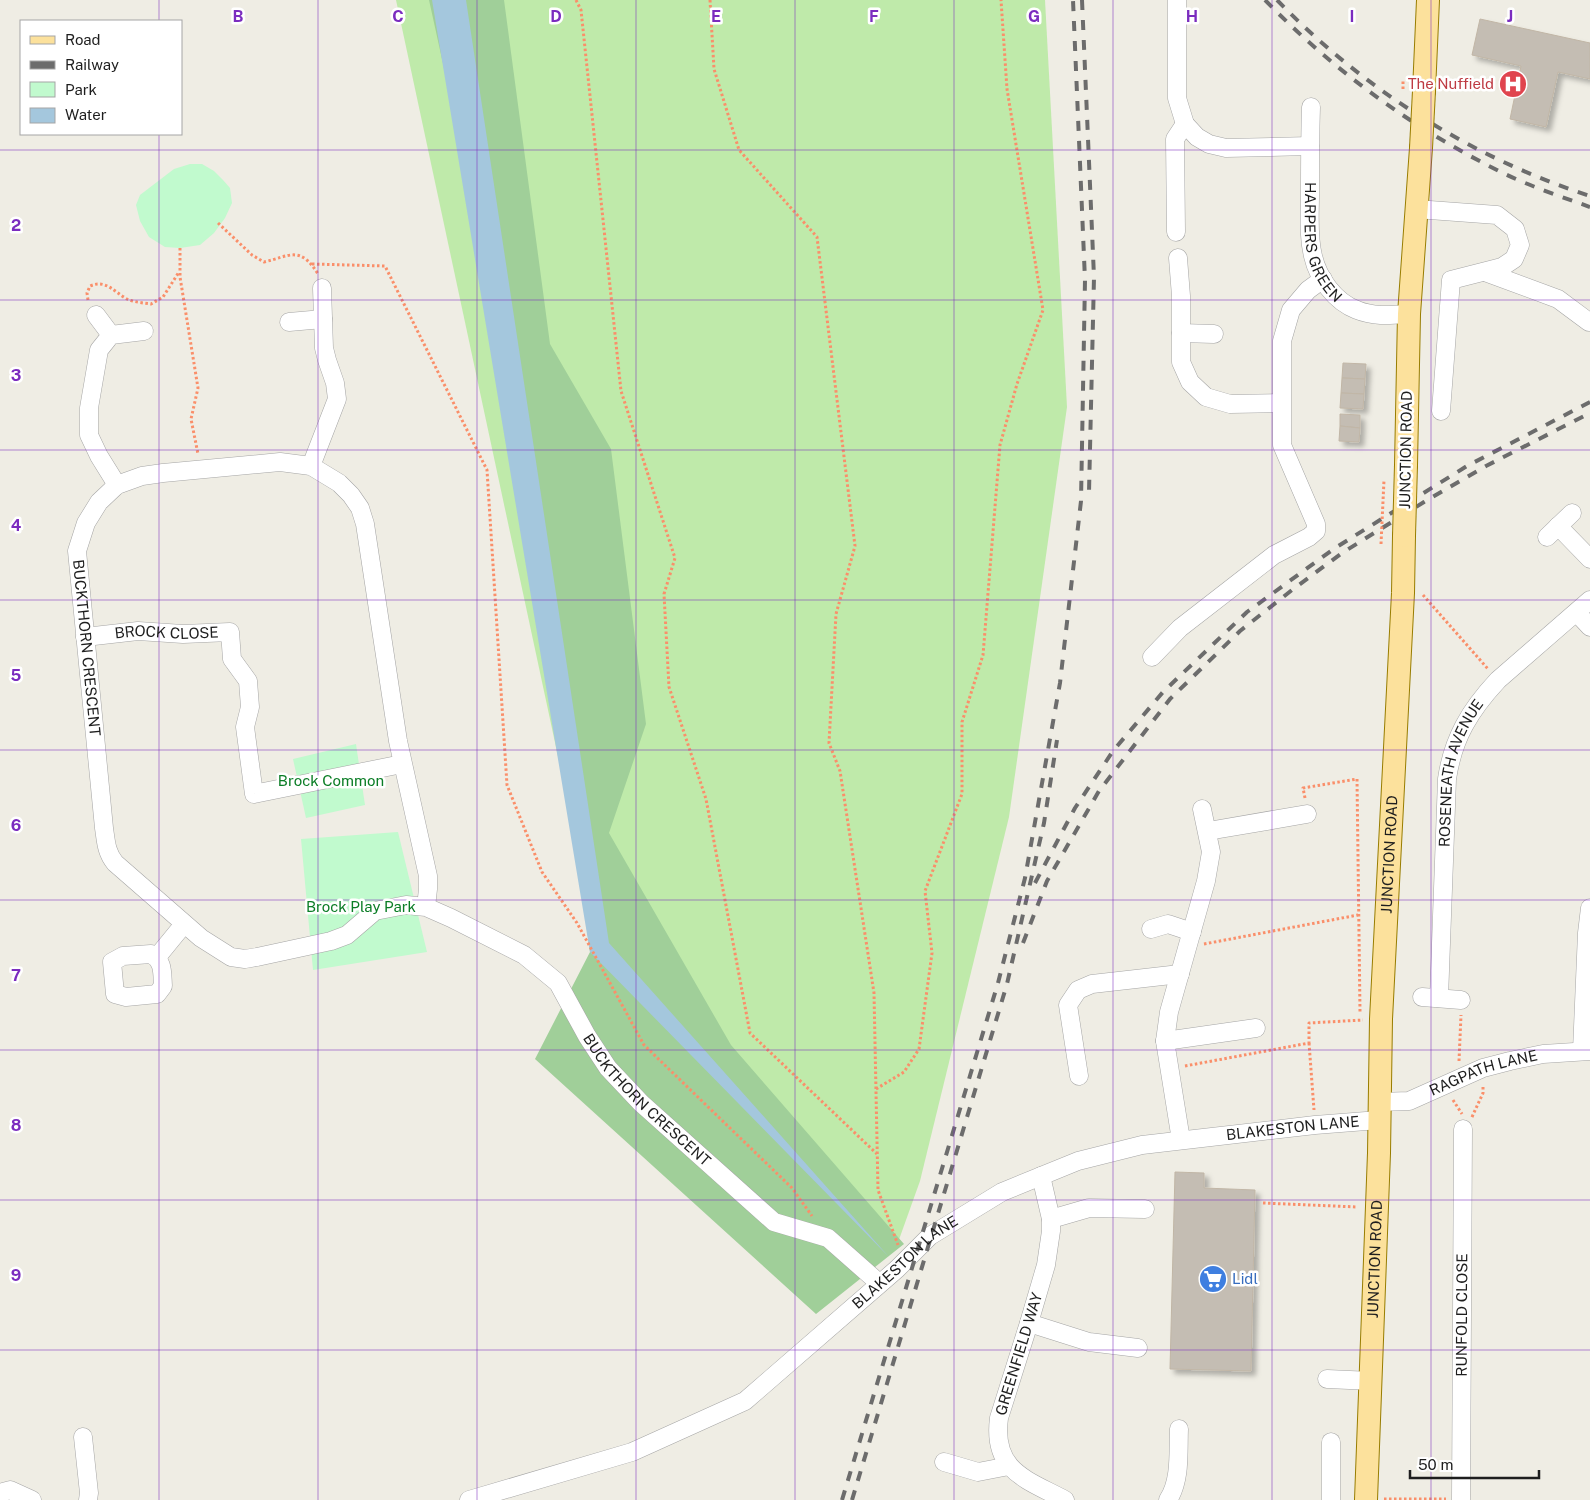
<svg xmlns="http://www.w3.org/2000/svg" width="1590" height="1500" font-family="'Public Sans',sans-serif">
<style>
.grass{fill:#bfeaaa}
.forest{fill:#a0cf99}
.park{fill:#c1face}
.water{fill:#a4c7dd}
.building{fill:#c4bdb3;stroke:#c1b6a6;filter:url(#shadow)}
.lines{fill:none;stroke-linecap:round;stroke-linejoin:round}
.minor-casing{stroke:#a5a5a5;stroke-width:19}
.major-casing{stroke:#987d00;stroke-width:24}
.path{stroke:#fa8f6a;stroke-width:3;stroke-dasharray:2.5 2.5;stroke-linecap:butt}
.minor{stroke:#fff;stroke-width:18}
.major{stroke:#fce19c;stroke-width:22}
.rail{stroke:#6c6c6c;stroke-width:4;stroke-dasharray:10 10;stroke-linecap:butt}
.major-bridge-casing{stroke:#987d00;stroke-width:24;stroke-linecap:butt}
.path-bridge{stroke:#fa8f6a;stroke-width:3;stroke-dasharray:2.5 2.5;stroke-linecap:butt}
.major-bridge{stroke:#fce19c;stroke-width:22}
.grid{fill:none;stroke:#7b2cbf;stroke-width:1;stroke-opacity:0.55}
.labels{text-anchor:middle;stroke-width:5;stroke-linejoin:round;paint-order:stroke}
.health-label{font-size:15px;fill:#be3a42;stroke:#fff;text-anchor:end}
.street-label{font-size:15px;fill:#1e1e1e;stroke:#fff}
.park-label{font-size:15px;fill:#0b7d26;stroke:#fff}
.shop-label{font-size:15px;fill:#366cbe;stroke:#fff;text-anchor:start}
.grid-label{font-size:16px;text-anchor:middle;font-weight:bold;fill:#7b2cbf;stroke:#fff;stroke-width:5;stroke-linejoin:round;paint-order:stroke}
</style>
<defs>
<filter id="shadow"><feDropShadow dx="4.5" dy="4.5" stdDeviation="2.5" flood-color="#0004"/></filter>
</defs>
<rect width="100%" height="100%" fill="#efede4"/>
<path class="grass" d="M396 0H1045L1067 407 1009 817 920 1181 896 1248 599 948Z"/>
<path class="forest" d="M429 0H504L550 344 611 449 646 724 609 833 731 1045 904 1244 816 1314 535 1059 590 952 513 382Z"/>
<g class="park">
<path d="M190 164H202L214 171 223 180 230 188 232 203 225 218 214 233 200 245 180 248 165 247 149 237 140 221 136 205 140 195 174 169Z"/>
<path d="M356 744 365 805 306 818 293 759Z"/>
<path d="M398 832 427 952 313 970 301 839Z"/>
</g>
<path class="water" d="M432 0H466L609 943 889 1257 590 952Z"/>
<g class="building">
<path d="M1480 19 1590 43V79L1558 72 1546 127 1510 119 1521 66 1472 55Z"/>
<path d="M1343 363 1366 364 1365 379 1342 378Z"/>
<path d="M1342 378 1365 379 1364 394 1341 393Z"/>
<path d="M1341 393 1364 394 1363 409 1340 408Z"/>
<path d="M1340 414 1360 415V428L1340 426Z"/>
<path d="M1340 426 1360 428 1359 442 1339 441Z"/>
<path d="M1175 1172 1204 1173V1188L1255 1190 1251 1371 1170 1369Z"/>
</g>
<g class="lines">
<defs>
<g id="minor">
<path d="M1177 0V98L1185 124 1197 137 1209 144 1226 148 1310 146"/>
<path id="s1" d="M1311 107C1310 137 1310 166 1310 195 1310 215 1308 236 1313 256 1318 278 1335 302 1357 310 1374 317 1392 315 1409 314"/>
<path d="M1416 209 1497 215 1515 229 1520 245 1514 259 1502 267 1451 280 1441 411"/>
<path d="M1176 232 1175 139 1185 124"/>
<path d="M1178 258 1181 296V362L1190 382 1206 397 1230 404 1281 403"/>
<path d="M1485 272 1558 299 1589 322"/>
<path d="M96 315 111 335"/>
<path d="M289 322 323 319"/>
<path d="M1181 333 1214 334"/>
<path d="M311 466 337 399 335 383 327 360 324 348 322 288"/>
<path d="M117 485 99 456 89 435V408L99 350 111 335 144 331"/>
<path d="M1558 526 1590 559"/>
<path d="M1547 537 1572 513"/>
<path d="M1577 613 1590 627"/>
<path id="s2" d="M85 637 138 631 183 634 230 632 232 659 248 681 250 707 245 727 254 794 402 764"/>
<path d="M1152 657 1180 628 1274 555 1309 537 1316 531V524L1282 445V341L1291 310 1308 290 1323 279"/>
<path d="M1208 831 1307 814"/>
<path id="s3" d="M426 907 428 889V876L398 741 365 524 360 508 351 495 339 483 311 466 280 462 163 473 142 476 117 485 99 502 86 523 77 551 104 828C106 841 106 852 115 863L201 938 231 957 245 959 257 957 331 941 347 935 375 911 406 905 426 907 451 918 524 955 558 983 587 1036 608 1068 641 1103 774 1222 828 1238 879 1283"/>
<path d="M1151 929 1168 924 1192 932"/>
<path d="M151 954C164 961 162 973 163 986L157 994 126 997 115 994 112 962 123 956Z"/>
<path d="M157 957 184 924"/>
<path d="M1422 997 1461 1000"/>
<path id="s4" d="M1439 998 1447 779C1453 738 1470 710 1498 680L1590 600"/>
<path d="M1165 1041 1256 1028"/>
<path d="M1582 1051 1587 933 1590 908"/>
<path d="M1079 1076 1068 1005 1078 990 1092 984 1180 974"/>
<path id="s5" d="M1379 1102 1409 1101 1483 1068 1510 1061 1543 1054 1590 1051"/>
<path d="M1181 1140 1165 1041 1169 1012 1206 881 1211 852 1202 809"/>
<path d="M1041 1176 1051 1219V1231L1046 1265 1029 1323 999 1418C992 1471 1026 1479 1065 1500"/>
<path d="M1051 1219 1089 1208 1145 1209"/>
<path d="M1029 1323 1089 1342 1138 1348"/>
<path d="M1327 1379 1372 1381"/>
<path d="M83 1437 89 1493 88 1500"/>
<path d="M944 1462 978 1472 1009 1466"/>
<path d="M0 1493 10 1490 32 1500"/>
<path id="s6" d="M469 1500 632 1452 745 1401 897 1269 930 1236 1002 1192 1078 1161 1142 1145 1315 1125 1379 1120"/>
<path d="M1168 1500C1181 1480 1178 1452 1179 1429"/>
<path d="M1331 1500V1442"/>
<path id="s7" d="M1461 1500 1463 1129"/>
</g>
<g id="major">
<path d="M1424 91 1428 0"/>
<path d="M1406 465 1409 314 1421 148"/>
<path id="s8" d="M1366 1500 1379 1153 1381 1019 1403 593 1404 536"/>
</g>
</defs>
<use href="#minor" class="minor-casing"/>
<use href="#major" class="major-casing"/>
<g class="path">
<path d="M576 0 581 10 621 391 675 558 664 594 669 687 706 799 750 1033 877 1154"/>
<path d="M710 0 714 69 739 150 817 237 855 546 836 614 829 743 840 771 874 993 878 1190 898 1245"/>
<path d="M218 223 252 255 264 262C290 256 300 245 318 274"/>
<path d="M180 248V277L198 388 191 419 198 454"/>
<path d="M312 264 385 266 487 470 507 785 542 872 577 923 644 1045 792 1188 812 1216"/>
<path d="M88 300 87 293 90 286C106 279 114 292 127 299 133 302 144 303 151 304L163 297 179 272"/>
<path d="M1423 595 1488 669"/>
<path d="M1305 798 1303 788 1357 779 1360 1012"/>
<path d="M1204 944 1358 915"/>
<path d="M1309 1043 1314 1110"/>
<path d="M1459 1061 1461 1015"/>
<path d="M1185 1066 1309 1043V1023L1363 1020"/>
<path d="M876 1089 904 1072 919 1049 932 953 925 891 962 794V722L983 655 1000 445 1017 384 1043 310 1007 89 1001 0"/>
<path d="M1453 1100 1462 1114"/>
<path d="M1472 1117 1483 1093V1085"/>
<path d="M1263 1203 1357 1207"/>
<path d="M1384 1499H1446"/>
</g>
<use href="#minor" class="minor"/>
<use href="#major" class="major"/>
<g class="rail">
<path d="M1082 0 1094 277 1089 492"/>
<path d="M1265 0C1335 72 1415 130 1505 174 1532 187 1562 197 1590 207"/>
<path d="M1277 0C1363 89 1472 158 1590 196"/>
<path d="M1035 883 1075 808 1113 751 1163 692 1247 612 1335 548 1467 466 1590 402"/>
<path d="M1023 943 1047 881 1099 791 1170 699 1240 631 1292 590 1342 553 1424 502 1486 466 1590 413"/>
<path d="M842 1500 998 983 1025 878 1060 683 1081 501 1085 280 1073 0"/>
<path d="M852 1500 1007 984 1044 823 1057 740"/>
</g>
<defs>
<g id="major-bridge">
<path d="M1421 148 1424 91"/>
<path d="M1404 536 1406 465"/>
</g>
</defs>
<use href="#major-bridge" class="major-bridge-casing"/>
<g class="path-bridge">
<path d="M1403 89V81"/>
<path d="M1381 544 1384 480"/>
</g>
<use href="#major-bridge" class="major-bridge"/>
</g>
<path class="grid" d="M159 0V21M318 0V1500M477 0V1500M636 0V1500M795 0V1500M954 0V1500M1113 0V1500M1272 0V1500M1431 0V1500M159 134V1500M0 150H1590M0 300H1590M0 450H1590M0 600H1590M0 750H1590M0 900H1590M0 1050H1590M0 1200H1590M0 1350H1590"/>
<defs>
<symbol id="hospital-disc" viewBox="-11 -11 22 22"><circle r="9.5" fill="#e0444e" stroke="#fff"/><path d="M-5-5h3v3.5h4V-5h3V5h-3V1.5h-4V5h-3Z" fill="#fff"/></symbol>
<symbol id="supermarket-disc" viewBox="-11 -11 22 22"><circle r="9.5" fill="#3f7fe0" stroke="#fff"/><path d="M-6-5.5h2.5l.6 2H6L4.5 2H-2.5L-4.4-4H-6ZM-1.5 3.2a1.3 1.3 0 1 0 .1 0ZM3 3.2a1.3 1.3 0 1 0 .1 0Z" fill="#fff"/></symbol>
</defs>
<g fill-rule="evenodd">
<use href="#hospital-disc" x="1497" y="68" width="32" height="32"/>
<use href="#supermarket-disc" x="1197" y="1263" width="32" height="32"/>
</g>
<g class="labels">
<g class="health-label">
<text x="1494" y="89">The Nuffield</text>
</g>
<g class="street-label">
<text dy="5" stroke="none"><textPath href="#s1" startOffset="138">HARPERS GREEN</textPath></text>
<text transform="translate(1406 450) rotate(-89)" y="5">JUNCTION ROAD</text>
<text dy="5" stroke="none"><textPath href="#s2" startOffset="82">BROCK CLOSE</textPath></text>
<text dy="5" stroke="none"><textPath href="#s3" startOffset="844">BUCKTHORN CRESCENT</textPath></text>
<text dy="5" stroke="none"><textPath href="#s4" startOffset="228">ROSENEATH AVENUE</textPath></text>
<text dy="5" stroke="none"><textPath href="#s8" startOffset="646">JUNCTION ROAD</textPath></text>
<text dy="5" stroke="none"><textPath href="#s5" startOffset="110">RAGPATH LANE</textPath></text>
<text dy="5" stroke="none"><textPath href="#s3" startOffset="1721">BUCKTHORN CRESCENT</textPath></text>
<text dy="5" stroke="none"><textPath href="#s6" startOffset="926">BLAKESTON LANE</textPath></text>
<text dy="5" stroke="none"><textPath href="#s8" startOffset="241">JUNCTION ROAD</textPath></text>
<text dy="5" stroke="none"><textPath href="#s6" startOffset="506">BLAKESTON LANE</textPath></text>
<text dy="5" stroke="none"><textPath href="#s7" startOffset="185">RUNFOLD CLOSE</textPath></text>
<text transform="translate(1019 1354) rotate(-73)" y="5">GREENFIELD WAY</text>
</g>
<g class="park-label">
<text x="331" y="786">Brock Common</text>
<text x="361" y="912">Brock Play Park</text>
</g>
<g class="shop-label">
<text x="1232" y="1284">Lidl</text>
</g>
</g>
<g class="grid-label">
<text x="238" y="22">B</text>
<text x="398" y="22">C</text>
<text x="556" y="22">D</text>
<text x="716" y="22">E</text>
<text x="874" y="22">F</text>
<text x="1034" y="22">G</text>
<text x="1192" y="22">H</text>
<text x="1352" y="22">I</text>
<text x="1510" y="22">J</text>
<text x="16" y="231">2</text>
<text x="16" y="381">3</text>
<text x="16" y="531">4</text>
<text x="16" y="681">5</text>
<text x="16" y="831">6</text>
<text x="16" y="981">7</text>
<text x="16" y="1131">8</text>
<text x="16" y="1281">9</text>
</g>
<rect x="20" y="20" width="162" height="115" fill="#ffffff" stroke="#a5a5a5"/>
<rect x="30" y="36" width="25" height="8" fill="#fce19c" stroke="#a5a5a5"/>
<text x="65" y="45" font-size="15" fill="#1e1e1e">Road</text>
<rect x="30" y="61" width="25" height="8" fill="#6c6c6c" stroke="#a5a5a5"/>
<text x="65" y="70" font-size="15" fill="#1e1e1e">Railway</text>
<rect x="30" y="82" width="25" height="15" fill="#c1face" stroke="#a5a5a5"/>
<text x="65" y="95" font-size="15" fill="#1e1e1e">Park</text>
<rect x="30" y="108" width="25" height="15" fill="#a4c7dd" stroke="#a5a5a5"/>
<text x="65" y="120" font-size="15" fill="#1e1e1e">Water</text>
<path d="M1410 1470v8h129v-8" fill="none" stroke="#1e1e1e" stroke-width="2.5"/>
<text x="1418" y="1470" font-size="15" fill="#1e1e1e" stroke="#ffffff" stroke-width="4" paint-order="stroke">50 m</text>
</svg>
